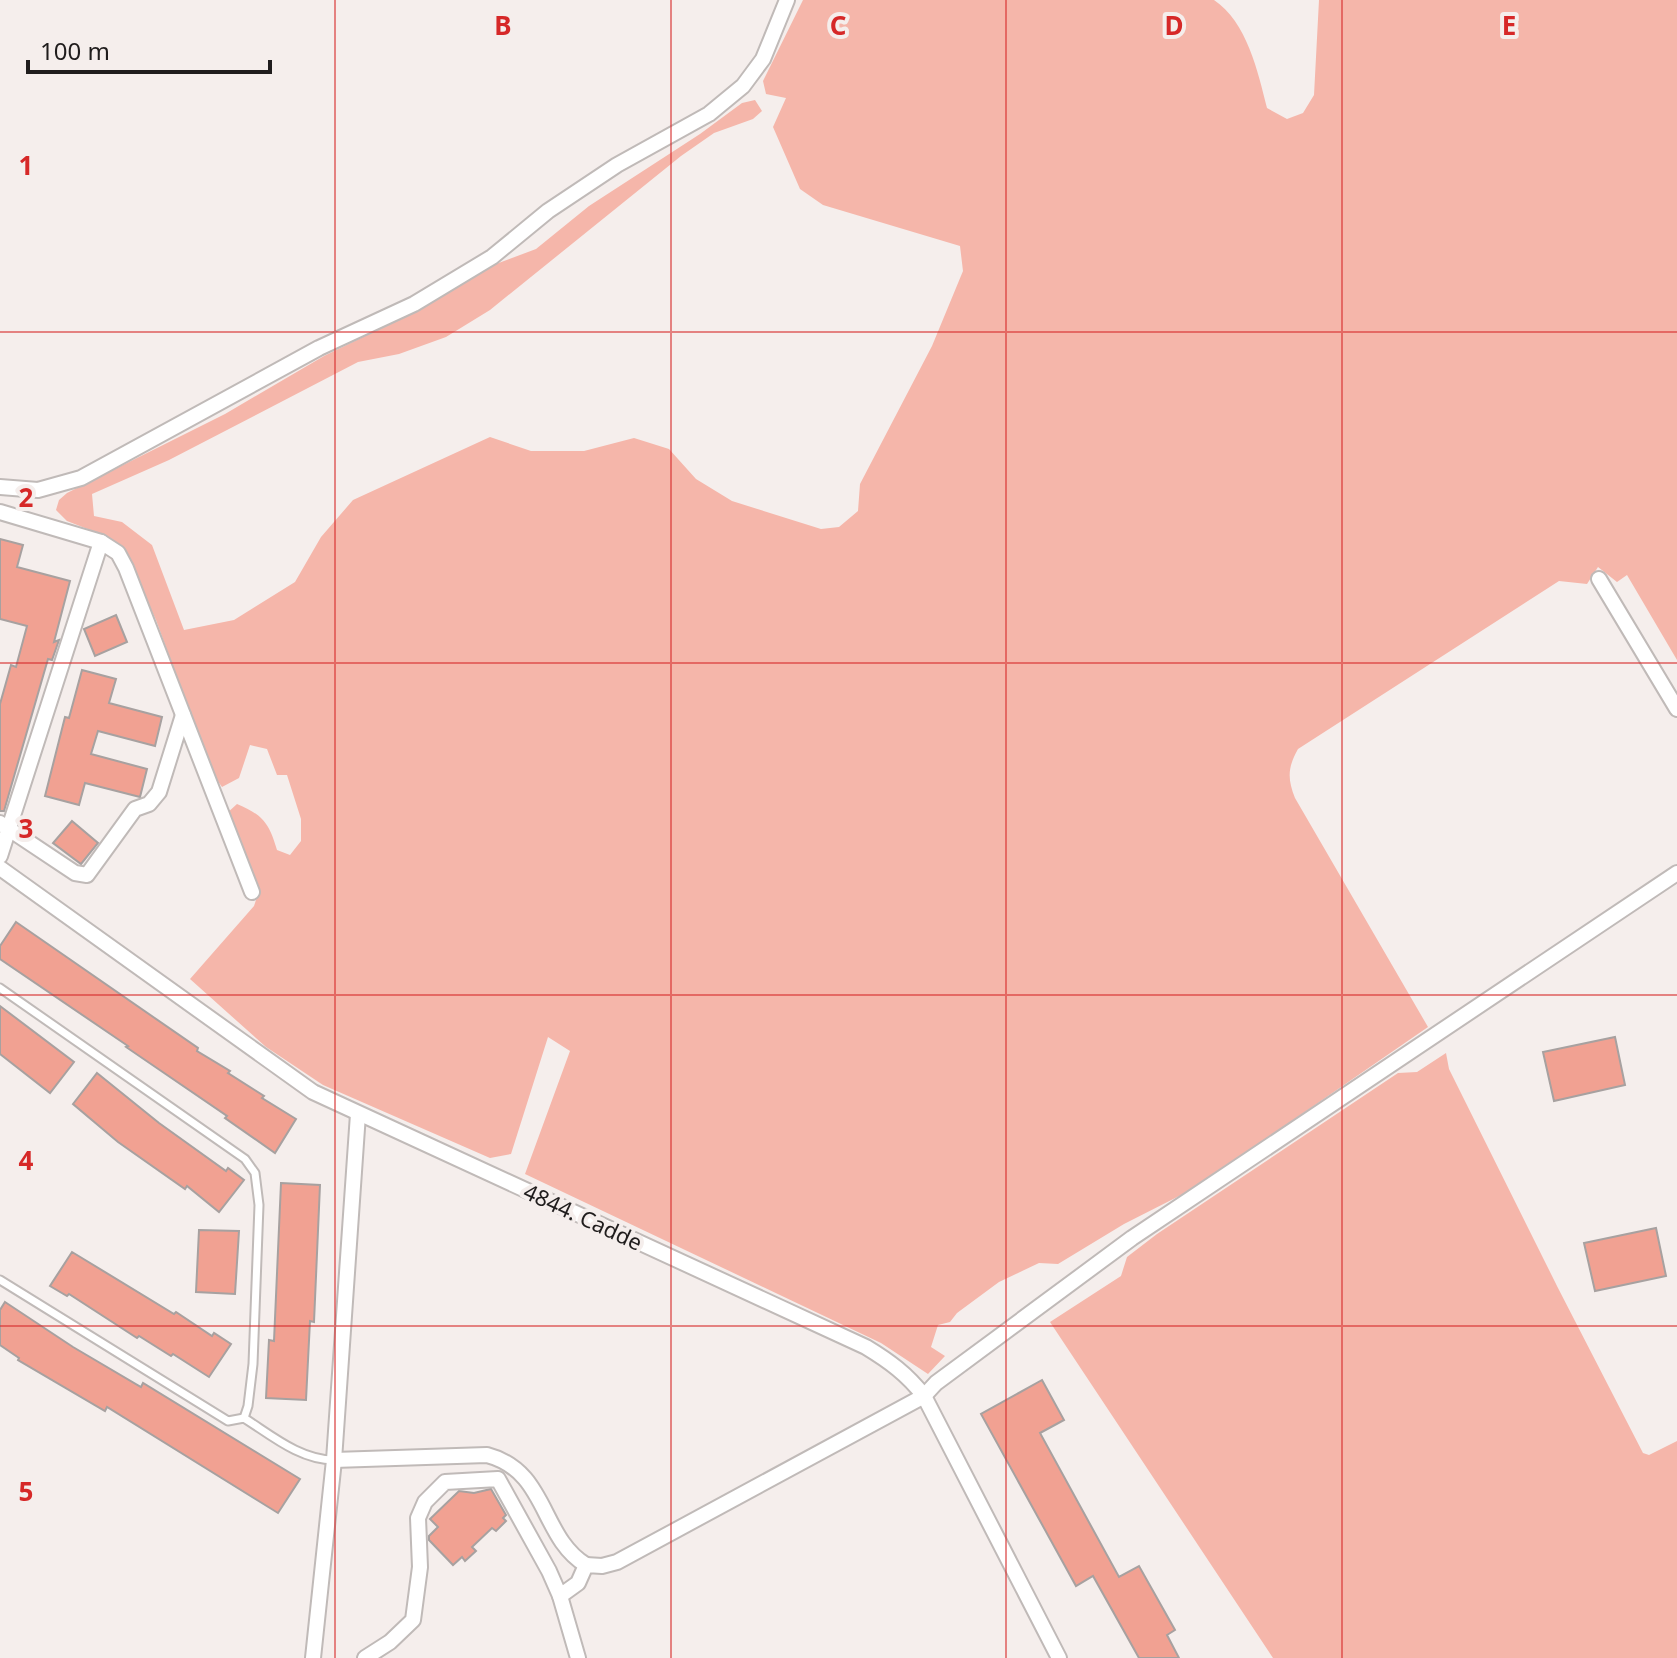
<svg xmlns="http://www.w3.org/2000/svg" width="1677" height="1658" font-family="'Noto Sans',sans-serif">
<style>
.green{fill:#f5b6aa}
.building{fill:#f1a192;stroke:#a7a1a0;stroke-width:2}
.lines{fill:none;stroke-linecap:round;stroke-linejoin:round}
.service-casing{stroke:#c0bab8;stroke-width:11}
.minor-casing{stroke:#c0bab8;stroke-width:18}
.service{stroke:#fff;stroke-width:7}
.minor{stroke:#fff;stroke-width:14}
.grid{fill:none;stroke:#d62828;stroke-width:2;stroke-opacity:0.55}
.labels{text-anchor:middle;stroke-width:8;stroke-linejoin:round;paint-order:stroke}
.street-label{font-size:22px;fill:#201d1d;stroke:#f5eeec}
.grid-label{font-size:26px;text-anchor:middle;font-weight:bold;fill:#d62828;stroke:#f5eeec;stroke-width:8;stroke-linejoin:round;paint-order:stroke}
</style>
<rect width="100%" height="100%" fill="#f5eeec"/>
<g class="green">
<path d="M803 0H1214C1247 22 1258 72 1267 108L1287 119 1303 113 1314 95 1319 0H1677V660L1627 575 1617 582 1598 567 1587 584 1559 581 1298 749C1288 767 1287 778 1295 798L1428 1027 1193 1189 1124 1224 1058 1264 1039 1263 999 1282 957 1313 950 1322 938 1325 931 1347 945 1356 928 1374 881 1343 525 1174 570 1051 548 1037 511 1154 490 1158 323 1085 266 1047 190 979 254 906 259 891 226 814 237 804C263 815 269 823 277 850L290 855 301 841V819L287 775H277L267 749 250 745 239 778 222 787 212 773 156 620 124 552 108 537 67 521 56 510 59 500 67 493 225 414 324 356 425 307 488 267 536 249 589 206 700 134 742 103 755 100 762 111 753 119 714 133 681 156 490 310 446 337 399 354 358 362 169 460 92 494 94 516 122 522 152 545 184 630 234 620 295 582 321 537 353 500 490 437 531 451H584L634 438 669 449 696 479 732 501 821 529 839 527 858 511 860 484 932 346 963 271 960 246 823 205 800 189 773 127 786 98 766 94 763 81Z"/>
<path d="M1446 1053 1449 1069 1558 1288 1643 1453 1649 1455 1677 1441V1658H1273L1050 1322 1121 1276 1127 1257 1157 1234 1398 1073 1417 1072Z"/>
</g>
<g class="building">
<path d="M0 539 23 545 17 567 70 581 54 642 59 640 52 660 48 659 4 811H0V704L11 665 16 667 27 626 0 619Z"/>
<path d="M116 615 127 642 95 656 84 629Z"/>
<path d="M82 670 116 679 109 703 162 717 155 746 98 731 91 754 147 769 140 797 85 783 79 805 45 796 65 717 69 718Z"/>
<path d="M72 821 98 843 81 864 53 843Z"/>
<path d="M16 922 198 1048 197 1051 230 1071 228 1073 264 1096 262 1098 296 1119 275 1153 225 1118 227 1116 126 1047 128 1046 0 959V946Z"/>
<path d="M0 1006 74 1062 50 1093 0 1054Z"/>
<path d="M1615 1037 1625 1085 1554 1101 1543 1052Z"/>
<path d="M97 1073 159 1123 226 1171 228 1168 244 1180 219 1212 187 1186 185 1189 118 1142 73 1104Z"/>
<path d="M281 1183 320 1185 314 1322 310 1321 306 1400 266 1398 269 1340 274 1341Z"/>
<path d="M1656 1228 1666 1276 1595 1291 1584 1243Z"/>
<path d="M199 1230 239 1231 235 1294 196 1292Z"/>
<path d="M72 1252 174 1314 176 1312 212 1336 214 1333 231 1344 209 1377 173 1354 171 1356 139 1336 137 1338 69 1294 67 1296 50 1286Z"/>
<path d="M5 1302 73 1347 141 1387 143 1383 300 1479 278 1513 107 1407 105 1411 18 1360 19 1358 0 1345V1310Z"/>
<path d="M1042 1380 1064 1420 1040 1433 1119 1577 1139 1566 1175 1630 1167 1635 1179 1658H1139L1093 1576 1076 1586 981 1414Z"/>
<path d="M491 1489 506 1515 503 1518 506 1521 496 1531 492 1528 472 1547 476 1551 465 1561 462 1557 453 1565 429 1540V1536L438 1527 430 1519 459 1491 474 1493Z"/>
</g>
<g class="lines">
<defs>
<g id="service">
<path d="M0 988 245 1159 255 1173 259 1205 253 1364 248 1406 244 1418"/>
<path d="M0 1280 228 1421 244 1418C271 1435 300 1460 334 1460"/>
</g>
<g id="minor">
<path d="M0 487 38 490 81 478 319 348 414 304 492 257 548 211 617 165 709 114 743 86 763 59 787 0"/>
<path d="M0 512 101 542 118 553 126 568 252 892"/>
<path d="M1599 579 1677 709"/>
<path d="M0 823 75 873 87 875 135 809 149 804 159 792 183 715"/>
<path d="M0 856 101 542"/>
<path d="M0 868 313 1092 866 1347C889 1361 907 1374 924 1396L1059 1658"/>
<path d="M334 1460 487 1455C548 1471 540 1537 586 1565"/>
<path d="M560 1596 578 1583 586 1565 602 1566 617 1562 924 1396 936 1383 1132 1238 1677 873"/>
<path d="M313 1658 334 1460 358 1114"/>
<path d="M365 1658 390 1642 413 1620 420 1567 418 1518 425 1502 445 1482 498 1479 549 1571 560 1596 578 1658"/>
</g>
</defs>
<use href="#service" class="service-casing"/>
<use href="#minor" class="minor-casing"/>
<use href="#service" class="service"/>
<use href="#minor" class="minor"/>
</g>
<path class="grid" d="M335 0V1658M671 0V1658M1006 0V1658M1342 0V1658M0 332H1677M0 663H1677M0 995H1677M0 1326H1677"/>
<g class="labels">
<g class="street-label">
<text transform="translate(583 1217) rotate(25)" y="8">4844. Cadde</text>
</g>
</g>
<g class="grid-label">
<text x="503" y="35">B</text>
<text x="838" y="35">C</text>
<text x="1174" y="35">D</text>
<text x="1509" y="35">E</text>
<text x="26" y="175">1</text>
<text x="26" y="507">2</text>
<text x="26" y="838">3</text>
<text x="26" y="1170">4</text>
<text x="26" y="1501">5</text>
</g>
<path d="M28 60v12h242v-12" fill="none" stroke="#201d1d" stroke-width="4"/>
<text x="40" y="60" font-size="24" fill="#201d1d" stroke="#f5eeec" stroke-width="6" paint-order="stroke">100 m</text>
</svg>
